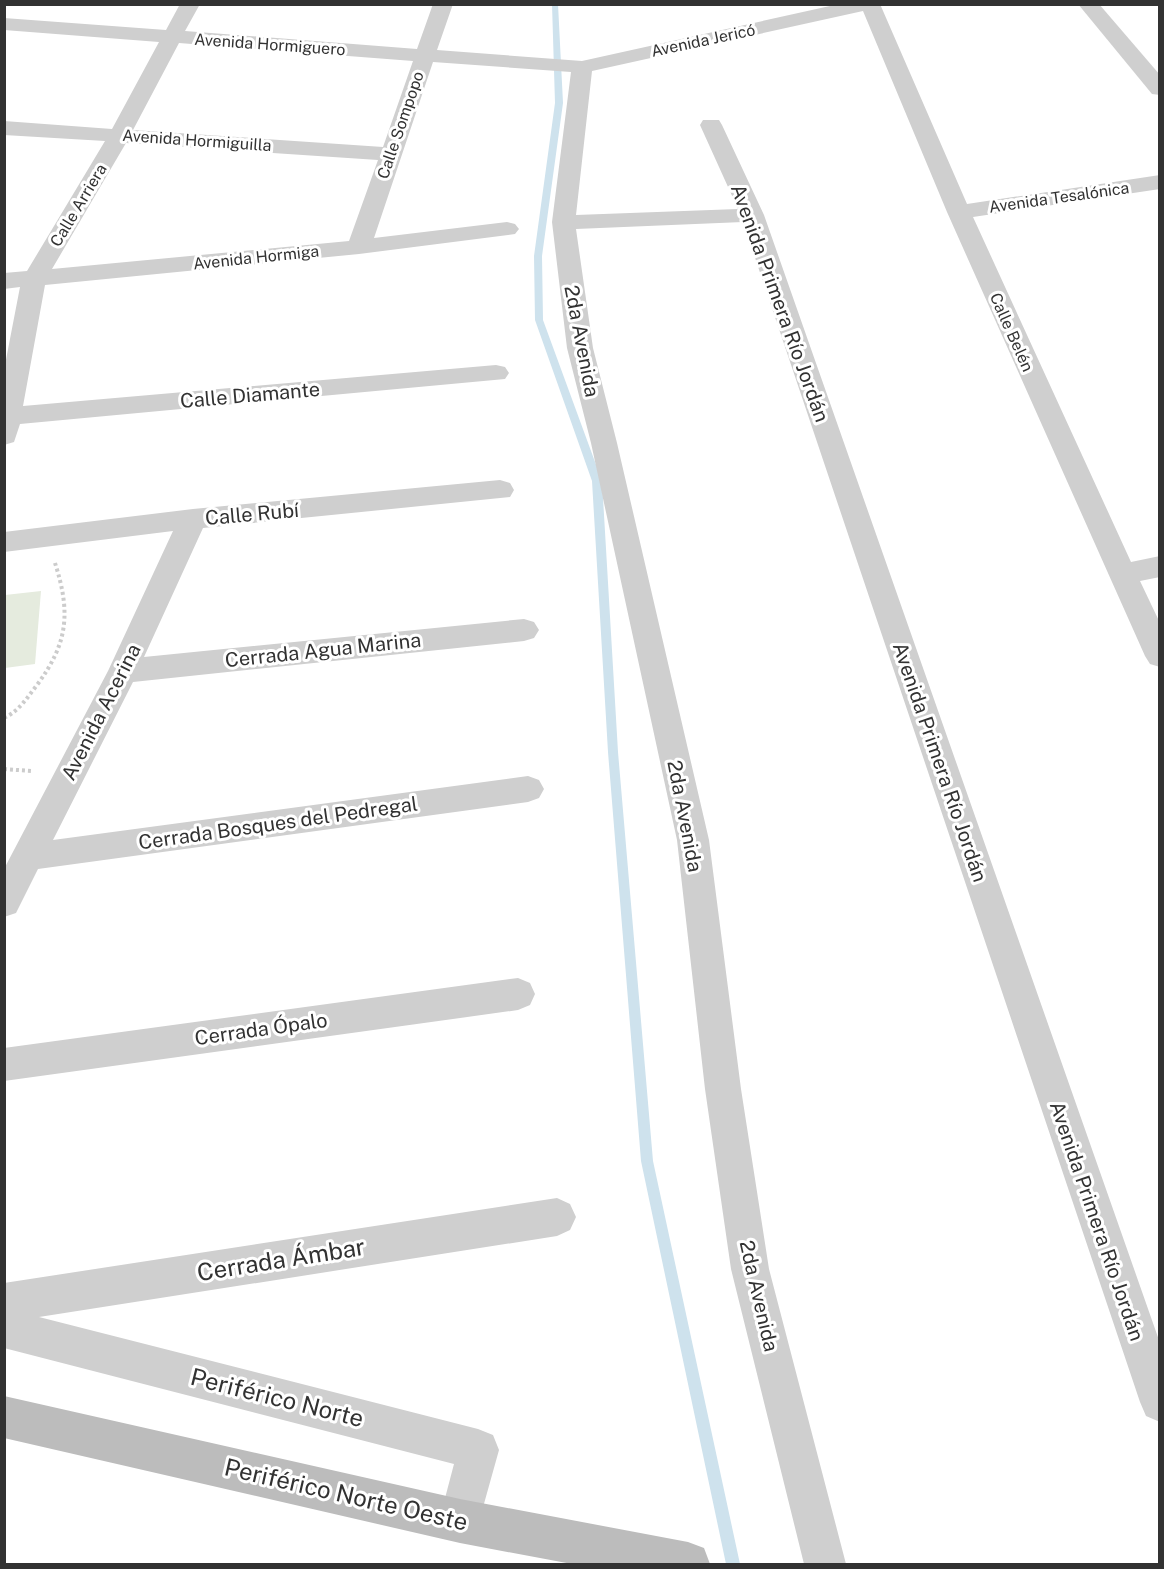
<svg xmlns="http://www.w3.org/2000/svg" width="1164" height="1569" font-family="'Public Sans',sans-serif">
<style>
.green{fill:#e5ebde}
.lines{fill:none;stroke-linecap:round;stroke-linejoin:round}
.stream{fill:#cee2ed;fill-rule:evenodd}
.path{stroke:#ccc;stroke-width:4;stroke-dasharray:3 3;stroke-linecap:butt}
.minor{fill:#cfcfcf;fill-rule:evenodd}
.secondary{fill:#bcbcbc;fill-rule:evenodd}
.labels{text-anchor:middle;stroke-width:6;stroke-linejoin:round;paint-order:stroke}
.far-street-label{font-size:16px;fill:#323232;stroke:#fff}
.street-label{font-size:20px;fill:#323232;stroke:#fff}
.near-street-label{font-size:24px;fill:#323232;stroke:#fff}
</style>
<rect width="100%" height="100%" fill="#fff"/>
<path class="green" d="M41 591 35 664 5 668V595Z"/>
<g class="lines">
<path class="stream" d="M552 4H558L563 103 542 256 543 320 602 481 618 752 653 1161 740 1564H726L641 1161 608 752 592 481 535 320 534 256 555 103Z"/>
<g class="path">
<path d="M4 718C19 711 27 698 37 685 68 643 71 613 55 563"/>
<path d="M4 769 31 771"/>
</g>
<g class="minor">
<path d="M180 4H200L185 31 417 49 433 4H453L437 50 582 61 839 4H880L967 204 1160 175V189L973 217 1131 562 1160 556V577L1140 581 1160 623V667L1150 664 1145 656 947 212 863 11 592 71 576 215 738 209 700 125 703 120H719L722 125 764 215 1160 1343V1422L1146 1416 1140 1402 743 222 576 229 593 348 617 443 709 840 741 1089 769 1269 846 1564H804L731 1269 705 1089 677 840 591 443 567 348 552 222 571 72 433 62 374 238 507 222 515 224 519 229 515 234 359 254 45 285 23 406 496 365 505 367 509 373 505 379 20 424 14 442 4 445V370L20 287 4 289V273L27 271 105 141 4 135V121L112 129 159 42 4 30V18L166 30ZM179 43 413 61 383 147 133 130ZM126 143 378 160 349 241 52 269Z"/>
<path d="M1078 4H1099L1160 75V95L1152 94Z"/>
<path d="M500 480 510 483 514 490 510 497 203 528 144 657 524 619 534 622 539 630 534 638 524 641 133 682 53 840 528 776 539 780 544 789 539 798 528 802 38 869 16 913 4 917V869L108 671 173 531 4 552V532L193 509Z"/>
<path d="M518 978 530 983 535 994 530 1005 518 1010 4 1081V1048Z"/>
<path d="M557 1198 570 1204 576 1217 570 1230 557 1236 39 1317 478 1429 493 1435 499 1450 475 1536 460 1542 445 1536 439 1521 454 1464 4 1348V1283Z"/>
</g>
<path class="secondary" d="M4 1396 460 1499 688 1542 704 1548 710 1564H572L460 1543 4 1438Z"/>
</g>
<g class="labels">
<g class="far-street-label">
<text transform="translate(703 40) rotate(-12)" y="6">Avenida Jericó</text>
<text transform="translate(270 44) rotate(4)" y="6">Avenida Hormiguero</text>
<text transform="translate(400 125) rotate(-71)" y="6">Calle Sompopo</text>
<text transform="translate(197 140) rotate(4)" y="6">Avenida Hormiguilla</text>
<text transform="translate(1059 197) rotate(-8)" y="6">Avenida Tesalónica</text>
<text transform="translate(78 205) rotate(-59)" y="6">Calle Arriera</text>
<text transform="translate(256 257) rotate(-6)" y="6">Avenida Hormiga</text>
<text transform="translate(1012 332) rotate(66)" y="6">Calle Belén</text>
</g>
<g class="street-label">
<text transform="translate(780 303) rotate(70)" y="7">Avenida Primera Río Jordán</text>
<text transform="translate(582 341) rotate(79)" y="7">2da Avenida</text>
<text transform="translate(250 395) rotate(-5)" y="7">Calle Diamante</text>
<text transform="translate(252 514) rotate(-5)" y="7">Calle Rubí</text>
<text transform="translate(323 650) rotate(-6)" y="7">Cerrada Agua Marina</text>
<text transform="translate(101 712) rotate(-63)" y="7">Avenida Acerina</text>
<text transform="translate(940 762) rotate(71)" y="7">Avenida Primera Río Jordán</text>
<text transform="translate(685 816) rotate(79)" y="7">2da Avenida</text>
<text transform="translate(278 823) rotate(-8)" y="7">Cerrada Bosques del Pedregal</text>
<text transform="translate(261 1029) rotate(-8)" y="7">Cerrada Ópalo</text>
<text transform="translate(1097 1221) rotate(71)" y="7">Avenida Primera Río Jordán</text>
<text transform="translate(759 1296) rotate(77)" y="7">2da Avenida</text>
</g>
<g class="near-street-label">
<text transform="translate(281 1260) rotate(-9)" y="8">Cerrada Ámbar</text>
<text transform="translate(277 1398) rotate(14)" y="8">Periférico Norte</text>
<text transform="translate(346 1495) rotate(13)" y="8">Periférico Norte Oeste</text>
</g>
</g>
<rect width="1164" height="1569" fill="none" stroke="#323232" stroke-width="12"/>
</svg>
